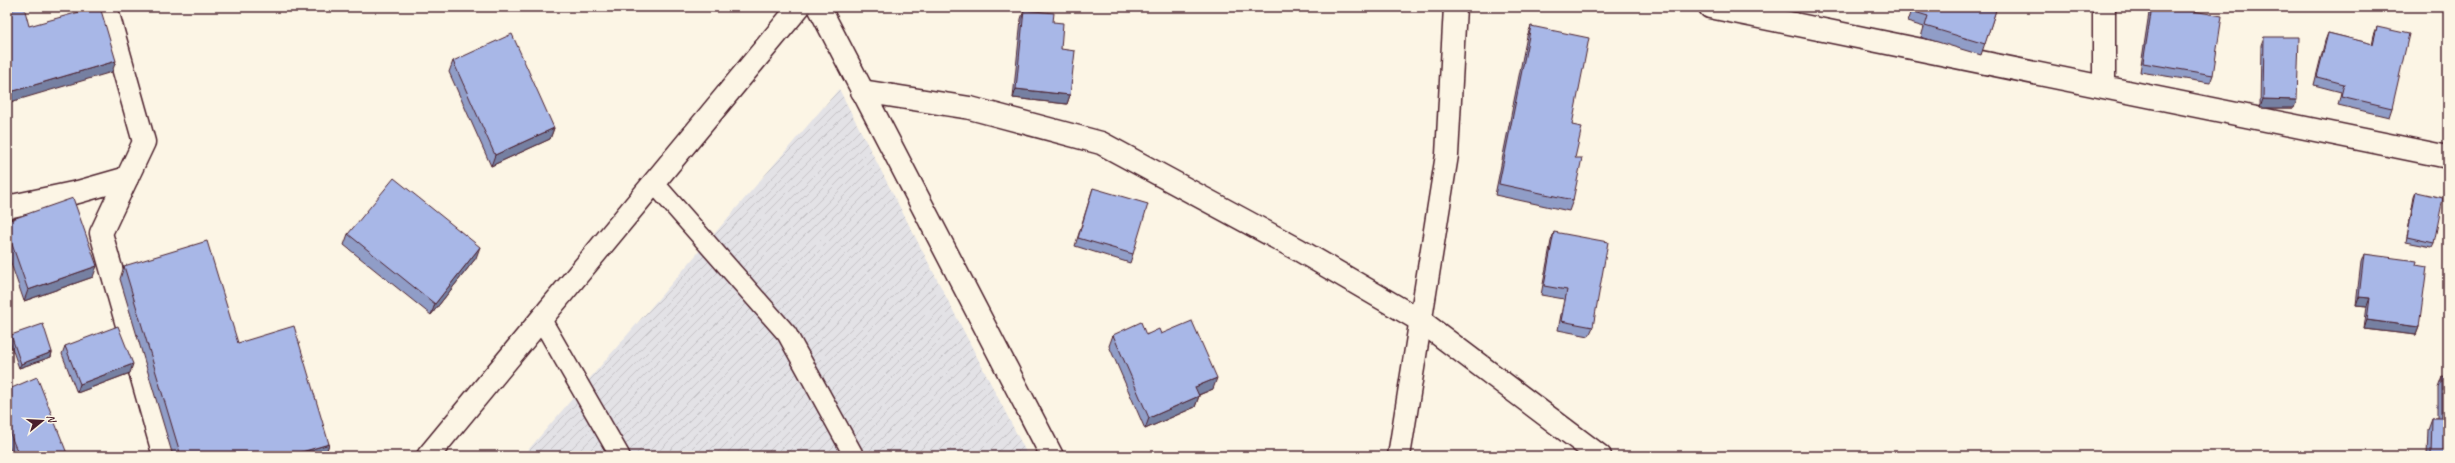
<svg xmlns="http://www.w3.org/2000/svg" width="2455" height="463" font-family="Caveat,sans-serif">
<style>
.industrial{fill:url(#industrial-furrows)}
.lines{fill:none;stroke-linecap:round;stroke-linejoin:round}
.lane-casing{stroke:#4a1f2b;stroke-width:22}
.street-casing{stroke:#4a1f2b;stroke-width:25}
.secondary-casing{stroke:#4a1f2b;stroke-width:25}
.lane{stroke:#fcf5e5;stroke-width:19}
.street{stroke:#fcf5e5;stroke-width:22}
.secondary{stroke:#fcf5e5;stroke-width:22}
.wall{fill:#909dc7;stroke:#4a1f2b}
.shaded-wall{fill:#7680a2;stroke:#4a1f2b}
.building{fill:#a8b7e7;stroke:#4a1f2b}
</style>
<defs>
<pattern id="industrial-furrows" width="10" height="10" patternUnits="userSpaceOnUse"><rect width="10" height="10" fill="#e3e2e6"/><path d="M-1 1l2-2M0 10L10 0M9 11l2-2" fill="none" stroke="#c4c1c5"/></pattern>
</defs>
<rect width="100%" height="100%" fill="#fcf5e5"/>
<filter id="ink" filterUnits="userSpaceOnUse"><feTurbulence type="fractalNoise" baseFrequency=".025" numOctaves="2"/><feDisplacementMap in="SourceGraphic" scale="8" xChannelSelector="R" yChannelSelector="G"/><feConvolveMatrix kernelMatrix="1 2 1 2 8 2 1 2 1" color-interpolation-filters="sRGB"/></filter>
<g filter="url(#ink)">
<path class="industrial" d="M839 89 1028 456H523Z"/>
<g class="lines">
<defs>
<g id="lane">
<path d="M654 183 787 334 854 456"/>
<path d="M541 319 620 456"/>
</g>
<g id="street">
<path d="M106 7 144 142 101 233 164 456"/>
<path d="M1710 7 2448 157"/>
<path d="M2104 86V7"/>
<path d="M862 91 970 108 1101 143 1299 250 1421 321 1600 456"/>
<path d="M7 207 78 192 127 178"/>
</g>
<g id="secondary">
<path d="M819 7 1052 456"/>
<path d="M428 456 799 7"/>
<path d="M1399 456 1447 155 1455 7"/>
</g>
</defs>
<use href="#lane" class="lane-casing"/>
<use href="#street" class="street-casing"/>
<use href="#secondary" class="secondary-casing"/>
<use href="#lane" class="lane"/>
<use href="#street" class="street"/>
<use href="#secondary" class="secondary"/>
</g>
<g class="wall">
<path d="M1912 7H1997L1981 55 1921 37 1924 27 1907 22Z"/>
<path d="M2151 7H2170L2213 75 2210 83 2140 72 2149 13Z"/>
<path d="M1024 10 1053 22 1061 49 1070 95 1067 104 1013 98 1021 19Z"/>
<path d="M1531 26 1572 125 1575 158 1573 200 1569 211 1495 195 1527 36Z"/>
<path d="M2377 27 2392 108 2389 117 2338 105 2341 92 2314 85 2325 41 2328 33 2372 44 2374 35Z"/>
<path d="M2264 37 2294 108H2260L2261 45Z"/>
<path d="M453 61 554 128 550 139 491 166 449 72Z"/>
<path d="M1093 188 1133 254 1130 263 1075 246Z"/>
<path d="M2416 192 2434 243 2432 247 2406 242 2414 197Z"/>
<path d="M7 221 93 277 24 301 7 252Z"/>
<path d="M1554 232 1593 327 1589 336 1558 330 1564 299 1541 295 1551 241Z"/>
<path d="M348 234 476 258 431 315 344 245Z"/>
<path d="M2364 254 2416 265 2419 327 2416 335 2364 329 2367 306 2356 305 2361 262Z"/>
<path d="M124 266 238 343 329 444 325 456H173L120 279Z"/>
<path d="M2448 302V327H2446Z"/>
<path d="M1161 334 1213 389 1199 395V396L1195 407 1145 429 1109 346 1113 335Z"/>
<path d="M11 335 52 352 51 357 19 368 9 340Z"/>
<path d="M65 346 130 373 77 393 62 354Z"/>
<path d="M2442 377 2448 456H2427L2428 429 2432 418H2438V388Z"/>
<path d="M7 390 68 456H13L7 442Z"/>
</g>
<g class="shaded-wall">
<path d="M116 61 112 72 7 103V93Z"/>
<path d="M1016 89 1070 95 1067 104 1013 98Z"/>
<path d="M2263 99 2297 100 2294 108H2260Z"/>
<path d="M554 128 550 139 491 166 495 155Z"/>
<path d="M480 247 476 258 431 315 435 304Z"/>
<path d="M97 266 93 277 24 301 28 290Z"/>
<path d="M2359 297 2370 298 2367 306 2356 305Z"/>
<path d="M2367 320 2419 327 2416 335 2364 329Z"/>
<path d="M2448 321V327H2446Z"/>
<path d="M52 352 51 357 19 368 21 364Z"/>
<path d="M133 364 130 373 77 393 80 384Z"/>
<path d="M1217 378 1213 389 1191 398 1195 387Z"/>
<path d="M1199 396 1195 407 1145 429 1149 418Z"/>
<path d="M329 444 325 456H288Z"/>
</g>
<g class="building">
<path d="M21 7H24L29 26 97 7H100L116 61 7 93V11Z"/>
<path d="M1912 7H1997L1985 44 1925 26 1928 16 1911 11Z"/>
<path d="M2152 7H2170L2222 16 2213 75 2143 63Z"/>
<path d="M1024 10 1054 13 1053 22 1063 23 1061 49 1075 51 1070 95 1016 89Z"/>
<path d="M1531 26 1589 38 1572 125 1582 127 1575 158H1582L1573 200 1499 184Z"/>
<path d="M2377 27 2409 34 2392 108 2341 96 2344 84 2317 77 2328 33 2373 44Z"/>
<path d="M512 34 554 128 495 155 453 61Z"/>
<path d="M2264 37H2299L2297 100 2263 99Z"/>
<path d="M394 178 480 247 435 304 348 234Z"/>
<path d="M1093 188 1148 204 1133 254 1078 238Z"/>
<path d="M2416 192 2443 198 2434 243 2407 237Z"/>
<path d="M73 198 97 266 28 290 7 230V221Z"/>
<path d="M1554 232 1608 242 1593 327 1561 321 1567 290 1544 286Z"/>
<path d="M207 241 238 343 294 326 329 444 288 456H181L124 266Z"/>
<path d="M2364 254 2417 261 2416 265 2427 267 2419 327 2367 320 2370 298 2359 297Z"/>
<path d="M1192 321 1217 378 1195 387 1199 396 1149 418 1113 335 1141 322 1146 335 1159 329 1161 334Z"/>
<path d="M43 324 52 352 21 364 11 335Z"/>
<path d="M118 326 133 364 80 384 65 346Z"/>
<path d="M37 377 68 456H19L7 426V390Z"/>
<path d="M2442 377 2448 378V456H2431L2432 418H2442Z"/>
</g>
</g>
<rect width="2455" height="463" fill="none" stroke="#fcf5e5" stroke-width="24"/>
<rect x="12" y="12" width="2431" height="439" fill="none" stroke="#4a1f2b" stroke-width="1.5" filter="url(#ink)"/>
<g transform="translate(42 421) rotate(72)" stroke="#fcf5e5" stroke-width="3" paint-order="stroke">
<path d="M0-3L7 15L0 10L-7 15Z" fill="#4a1f2b"/>
<text y="-6" font-size="11" font-weight="bold" text-anchor="middle" fill="#4a1f2b">N</text>
</g>
</svg>
